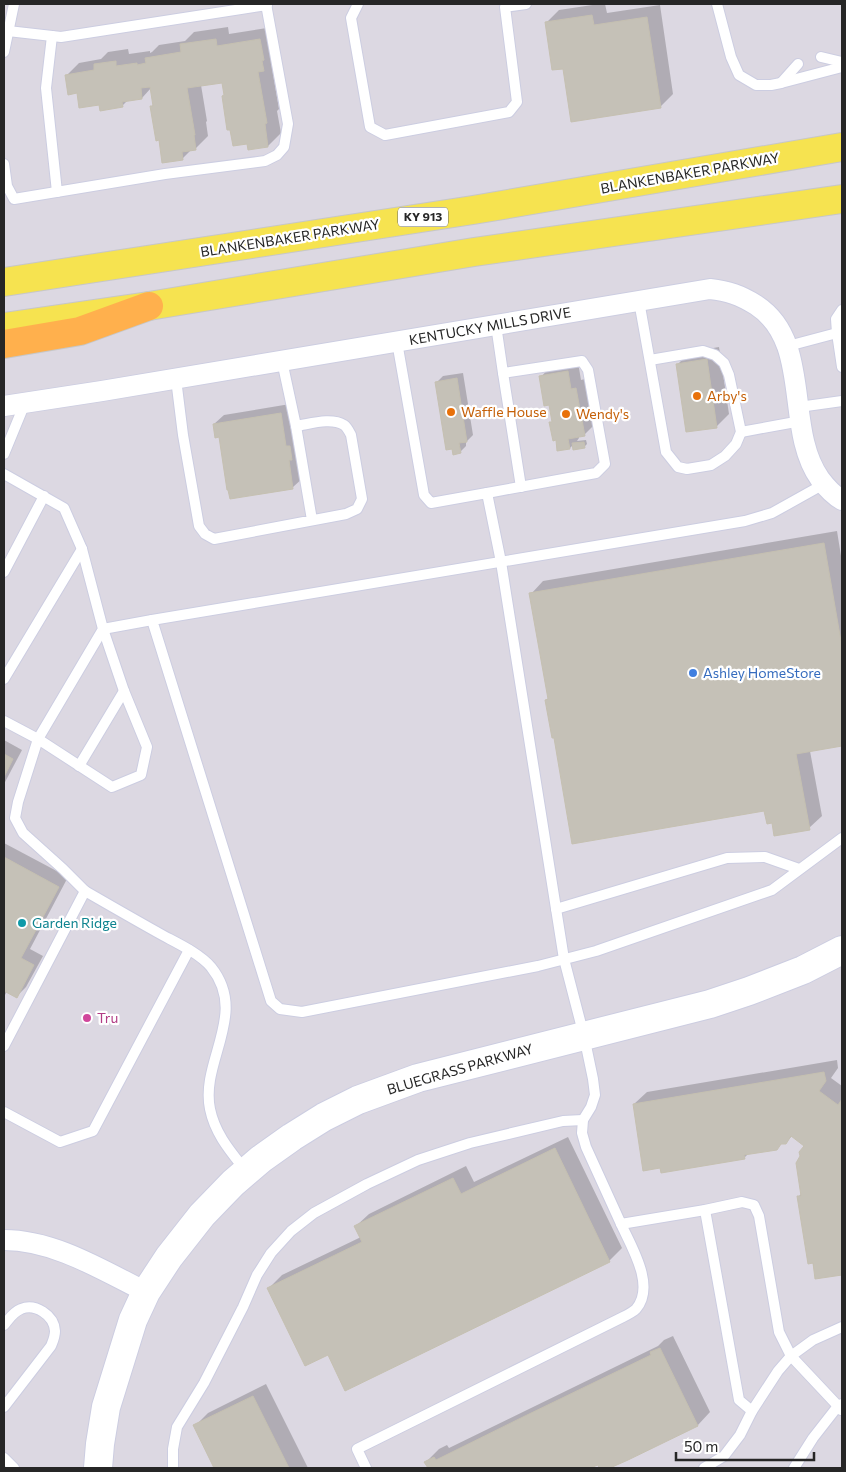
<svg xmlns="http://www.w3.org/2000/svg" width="846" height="1472" font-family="Commissioner,sans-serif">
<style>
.industrial{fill:#dcd8e2}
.shadow{fill:#0003}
.building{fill:#c5c1b7;stroke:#c5c0b1}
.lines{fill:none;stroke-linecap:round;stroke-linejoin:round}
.lane-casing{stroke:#cccde1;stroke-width:12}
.street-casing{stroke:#cccde1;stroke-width:22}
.secondary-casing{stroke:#cccde1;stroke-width:30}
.primary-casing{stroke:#c7c7c7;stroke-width:30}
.highway-casing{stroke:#c7c7c7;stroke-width:30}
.lane{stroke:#fff;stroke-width:10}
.street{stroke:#fff;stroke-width:20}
.secondary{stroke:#fff;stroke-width:28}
.primary{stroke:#f6e350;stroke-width:28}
.highway{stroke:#ffb04d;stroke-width:28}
.food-dot{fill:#e8710a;stroke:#fff;stroke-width:2}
.shop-dot{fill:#3f7fe0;stroke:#fff;stroke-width:2}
.culture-dot{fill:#0f9aa8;stroke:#fff;stroke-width:2}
.hotel-dot{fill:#d1479c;stroke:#fff;stroke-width:2}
.labels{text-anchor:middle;stroke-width:4.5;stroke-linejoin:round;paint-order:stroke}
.shield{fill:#fff;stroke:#676767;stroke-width:1}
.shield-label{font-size:12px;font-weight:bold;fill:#262626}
.street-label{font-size:14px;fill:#262626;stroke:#fff}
.food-label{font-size:14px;fill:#c56008;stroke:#fff;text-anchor:start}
.shop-label{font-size:14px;fill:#366cbe;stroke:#fff;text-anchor:start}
.culture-label{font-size:14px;fill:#0d838f;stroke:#fff;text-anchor:start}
.hotel-label{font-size:14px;fill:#b23c85;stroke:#fff;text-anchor:start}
</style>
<rect width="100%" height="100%" fill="#eae4d6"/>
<rect class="industrial" x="4" y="4" width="838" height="1464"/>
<g class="shadow">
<path d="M599 4H605L607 13 660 5 673 94 660 107 546 23 559 10Z"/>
<path d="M228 27 229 34 273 27 276 57 271 62 279 109 277 111 281 133 268 146 248 142 225 94 223 81 201 85 207 121 206 122 208 136 195 149 191 150 182 159 160 139 151 107 154 104 151 88 142 98 128 100 122 106 100 104 78 92 66 76 79 63 101 59 108 52 128 49 129 54 150 51V53L152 52 159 45 185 41 194 32Z"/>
<path d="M719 347 729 414 716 427 678 364 690 352Z"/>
<path d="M578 362 581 380 585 379 594 425 584 435 579 436V438L577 441 586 440 587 444 584 447 574 444 570 448 557 439 551 423 553 420 550 403 541 377 550 367Z"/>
<path d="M463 373 473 435 466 442V446L460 452 437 382 443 376Z"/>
<path d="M290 404 303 478 293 487 231 497 220 436 214 424 224 415Z"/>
<path d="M837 531 842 562V745L810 751 822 816 809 828 773 821 765 809 555 736 546 700 549 698 531 594 543 581Z"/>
<path d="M4 740 22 750 4 784Z"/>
<path d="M4 843 68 877 30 949 43 956 26 987 17 996 7 991 4 997Z"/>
<path d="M837 1060 838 1068 831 1078 842 1086V1274L816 1278 798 1197 802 1193 805 1145 792 1136 785 1143 749 1153 744 1158 634 1104 647 1092Z"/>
<path d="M568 1137 622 1248 609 1261 328 1353 269 1288 282 1275 361 1237 356 1226 369 1214 466 1166 474 1182Z"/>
<path d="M673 1336 710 1412 698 1425 607 1468H601L598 1463 587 1468H429L426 1462 439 1449 447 1445 449 1448 658 1346 664 1340Z"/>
<path d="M266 1384 308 1468H216L195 1426 208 1413Z"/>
</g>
<g class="building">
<path d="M592 15 594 25 647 17 661 108 571 122 563 69 552 70 545 22Z"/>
<path d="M216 39 217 46 260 39 264 60 262 61 264 71 258 72 267 123 265 124 268 147 248 150 247 144 233 146 230 130H227L222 96 224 95 222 83 187 88 195 135H194L196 150 182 152 183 160 162 163 159 140 156 141 150 106H153L150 87 141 88 142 99 122 102 123 107 100 111 99 105 79 108 77 93 68 95 65 75 94 70V64L116 61V66L137 63V65L146 63 145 58 181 52 180 44Z"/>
<path d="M707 359 717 428 686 432 676 364Z"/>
<path d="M568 371 571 389 576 388 585 436 568 439 570 449 557 451 556 440 553 441 549 422H552L549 405 544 406 539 376Z"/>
<path d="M457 378 467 442 459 443 461 453 453 455 452 449 446 450 435 382Z"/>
<path d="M281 413 286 446H290L292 460H289L293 489 230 499 228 490H227L219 437 215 438 213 424Z"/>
<path d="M584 442 585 448 573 450 572 443Z"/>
<path d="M824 543 842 647V746L796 754 810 830 774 836 772 823 767 824 764 811 572 844 554 738H552L545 700 548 699 529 593Z"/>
<path d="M4 754 13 759 4 777Z"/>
<path d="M4 857 59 887 21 958 34 965 17 998 4 991Z"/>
<path d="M824 1072 826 1081 819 1091 838 1105 842 1099V1275L815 1279 813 1263 808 1264 797 1196H801L796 1163 800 1156 799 1152 804 1146 791 1136 786 1144H781L777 1150 744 1155 745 1159 661 1173 660 1168 643 1171 633 1104Z"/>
<path d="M555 1148 610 1262 345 1391 328 1355 305 1366 267 1288 362 1242 354 1226 360 1223 453 1178 461 1194Z"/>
<path d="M660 1348 698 1426 628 1460 610 1468H599L598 1465 590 1468H428L424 1462 434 1457 436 1460 525 1416 651 1355 650 1352Z"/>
<path d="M253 1396 289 1468H214L193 1425Z"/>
</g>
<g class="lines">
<defs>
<g id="lane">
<path d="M358 4 351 18 370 127 385 135 509 112 517 102 505 7 526 4"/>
<path d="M717 4 731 57 739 75 756 85H771L781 83 842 67"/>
<path d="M8 31 61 37 267 5"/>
<path d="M52 36 46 88 57 192"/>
<path d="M4 52 14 4"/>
<path d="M821 57 842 62"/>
<path d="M781 83 798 64"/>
<path d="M4 164 7 186 14 199 165 174 265 161 277 155 284 147 288 124 266 4"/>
<path d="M639 301 666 452 678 467 687 469 711 465 725 456 736 444 741 432 729 375 724 363 715 355 703 351 650 360"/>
<path d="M842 310 836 319 837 333 842 367"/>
<path d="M397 342 424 495 431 503 487 493 501 562 564 959 584 1036 593 1079 595 1095 591 1107 583 1120 582 1133 586 1147 621 1224 705 1210 742 1202 754 1205 759 1216 779 1332 791 1356 838 1406 842 1404"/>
<path d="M788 346 837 333"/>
<path d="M282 361 296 426"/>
<path d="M503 373 521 487"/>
<path d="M176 379 183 435 199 526 205 534 214 539 346 514 357 509 362 499 351 435C349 431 347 427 344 425 331 417 310 424 296 426L312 520"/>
<path d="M799 407 842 401"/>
<path d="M741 432 801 421"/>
<path d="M4 454 25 403"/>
<path d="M4 474 64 508 82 549 103 629 38 739 18 802 15 818 23 833 63 869 85 891"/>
<path d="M824 484 772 513 745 521 152 620 271 1001 280 1009 302 1012 538 966 596 951 772 890 842 838"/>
<path d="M487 493 596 473 605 464 588 370 582 361 503 373 496 325"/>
<path d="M4 572 44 496"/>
<path d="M4 679 82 549"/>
<path d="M4 721 38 739 112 787 141 775 147 747 124 691 103 629 152 620"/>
<path d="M79 766 124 691"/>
<path d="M556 909 727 858 765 857 799 869"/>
<path d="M4 1046 85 891C111 906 137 921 164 936 179 944 200 954 211 967 249 1014 200 1061 210 1109 215 1134 231 1152 246 1171"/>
<path d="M4 1112 60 1142 93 1131 189 950"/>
<path d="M705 1210 739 1400 752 1411"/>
<path d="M4 1325C9 1319 13 1312 21 1309 35 1303 54 1315 55 1331 55 1337 53 1341 51 1346L4 1407"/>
<path d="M4 1458 14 1468"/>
<path d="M173 1468V1449L177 1427 204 1383 243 1307 257 1275 271 1253 291 1231 314 1213 367 1184 418 1160 470 1143 563 1121 583 1120"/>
<path d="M366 1468 357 1449 623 1317C627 1315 633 1312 636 1309 656 1286 631 1246 621 1224"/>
<path d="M704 1468 724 1456 740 1435 752 1411 778 1371 791 1356 813 1340 842 1327"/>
<path d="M794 1468 813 1438 838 1406 841 1410"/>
</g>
<g id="street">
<path d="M4 406 102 391 710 289C728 291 740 295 756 305 813 342 784 429 820 479 826 487 833 495 842 500"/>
<path d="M4 1240C54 1240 102 1270 146 1292"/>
</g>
<path id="secondary" d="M98 1468 100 1444 106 1407 133 1320 146 1292 169 1257 202 1215 233 1183 261 1159 292 1137 324 1117 358 1100 418 1078 710 1004 749 991 803 970 842 950"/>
<g id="primary">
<path d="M4 282 473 210 842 147"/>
<path d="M4 327 149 306 474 252 842 199"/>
</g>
<path id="highway" d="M4 344 80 331 149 306"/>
</defs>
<use href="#lane" class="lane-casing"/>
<use href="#street" class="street-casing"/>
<use href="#secondary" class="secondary-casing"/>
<use href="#primary" class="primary-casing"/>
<use href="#highway" class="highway-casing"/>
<use href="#lane" class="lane"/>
<use href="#street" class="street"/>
<use href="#secondary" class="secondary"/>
<use href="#primary" class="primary"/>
<use href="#highway" class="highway"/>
</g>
<g class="food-dot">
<circle cx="697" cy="396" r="5"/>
<circle cx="451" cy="412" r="5"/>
<circle cx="566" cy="414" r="5"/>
</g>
<circle class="shop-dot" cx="693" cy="673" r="5"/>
<circle class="culture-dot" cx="22" cy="923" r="5"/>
<circle class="hotel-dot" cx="87" cy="1018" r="5"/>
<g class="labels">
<rect class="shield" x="398" y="207.5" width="50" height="19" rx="4"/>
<g class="shield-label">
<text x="423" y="221">KY 913</text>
</g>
<g class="street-label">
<text transform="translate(690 173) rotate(-10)" y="5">BLANKENBAKER PARKWAY</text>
<text transform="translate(290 238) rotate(-9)" y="5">BLANKENBAKER PARKWAY</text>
<text transform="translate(490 326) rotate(-10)" y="5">KENTUCKY MILLS DRIVE</text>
<text transform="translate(460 1069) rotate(-16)" y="5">BLUEGRASS PARKWAY</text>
</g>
<g class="food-label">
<text x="707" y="401">Arby's</text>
<text x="461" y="417">Waffle House</text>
<text x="576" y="419">Wendy's</text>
</g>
<g class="shop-label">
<text x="703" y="678">Ashley HomeStore</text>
</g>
<g class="culture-label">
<text x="32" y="928">Garden Ridge</text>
</g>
<g class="hotel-label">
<text x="97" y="1023">Tru</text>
</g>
</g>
<rect width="846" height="1472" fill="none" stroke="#262626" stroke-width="10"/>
<path d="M676 1452v8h138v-8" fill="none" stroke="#262626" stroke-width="2.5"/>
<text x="684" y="1452" font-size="15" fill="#262626" stroke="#ffffff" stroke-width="4" paint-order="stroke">50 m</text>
</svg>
